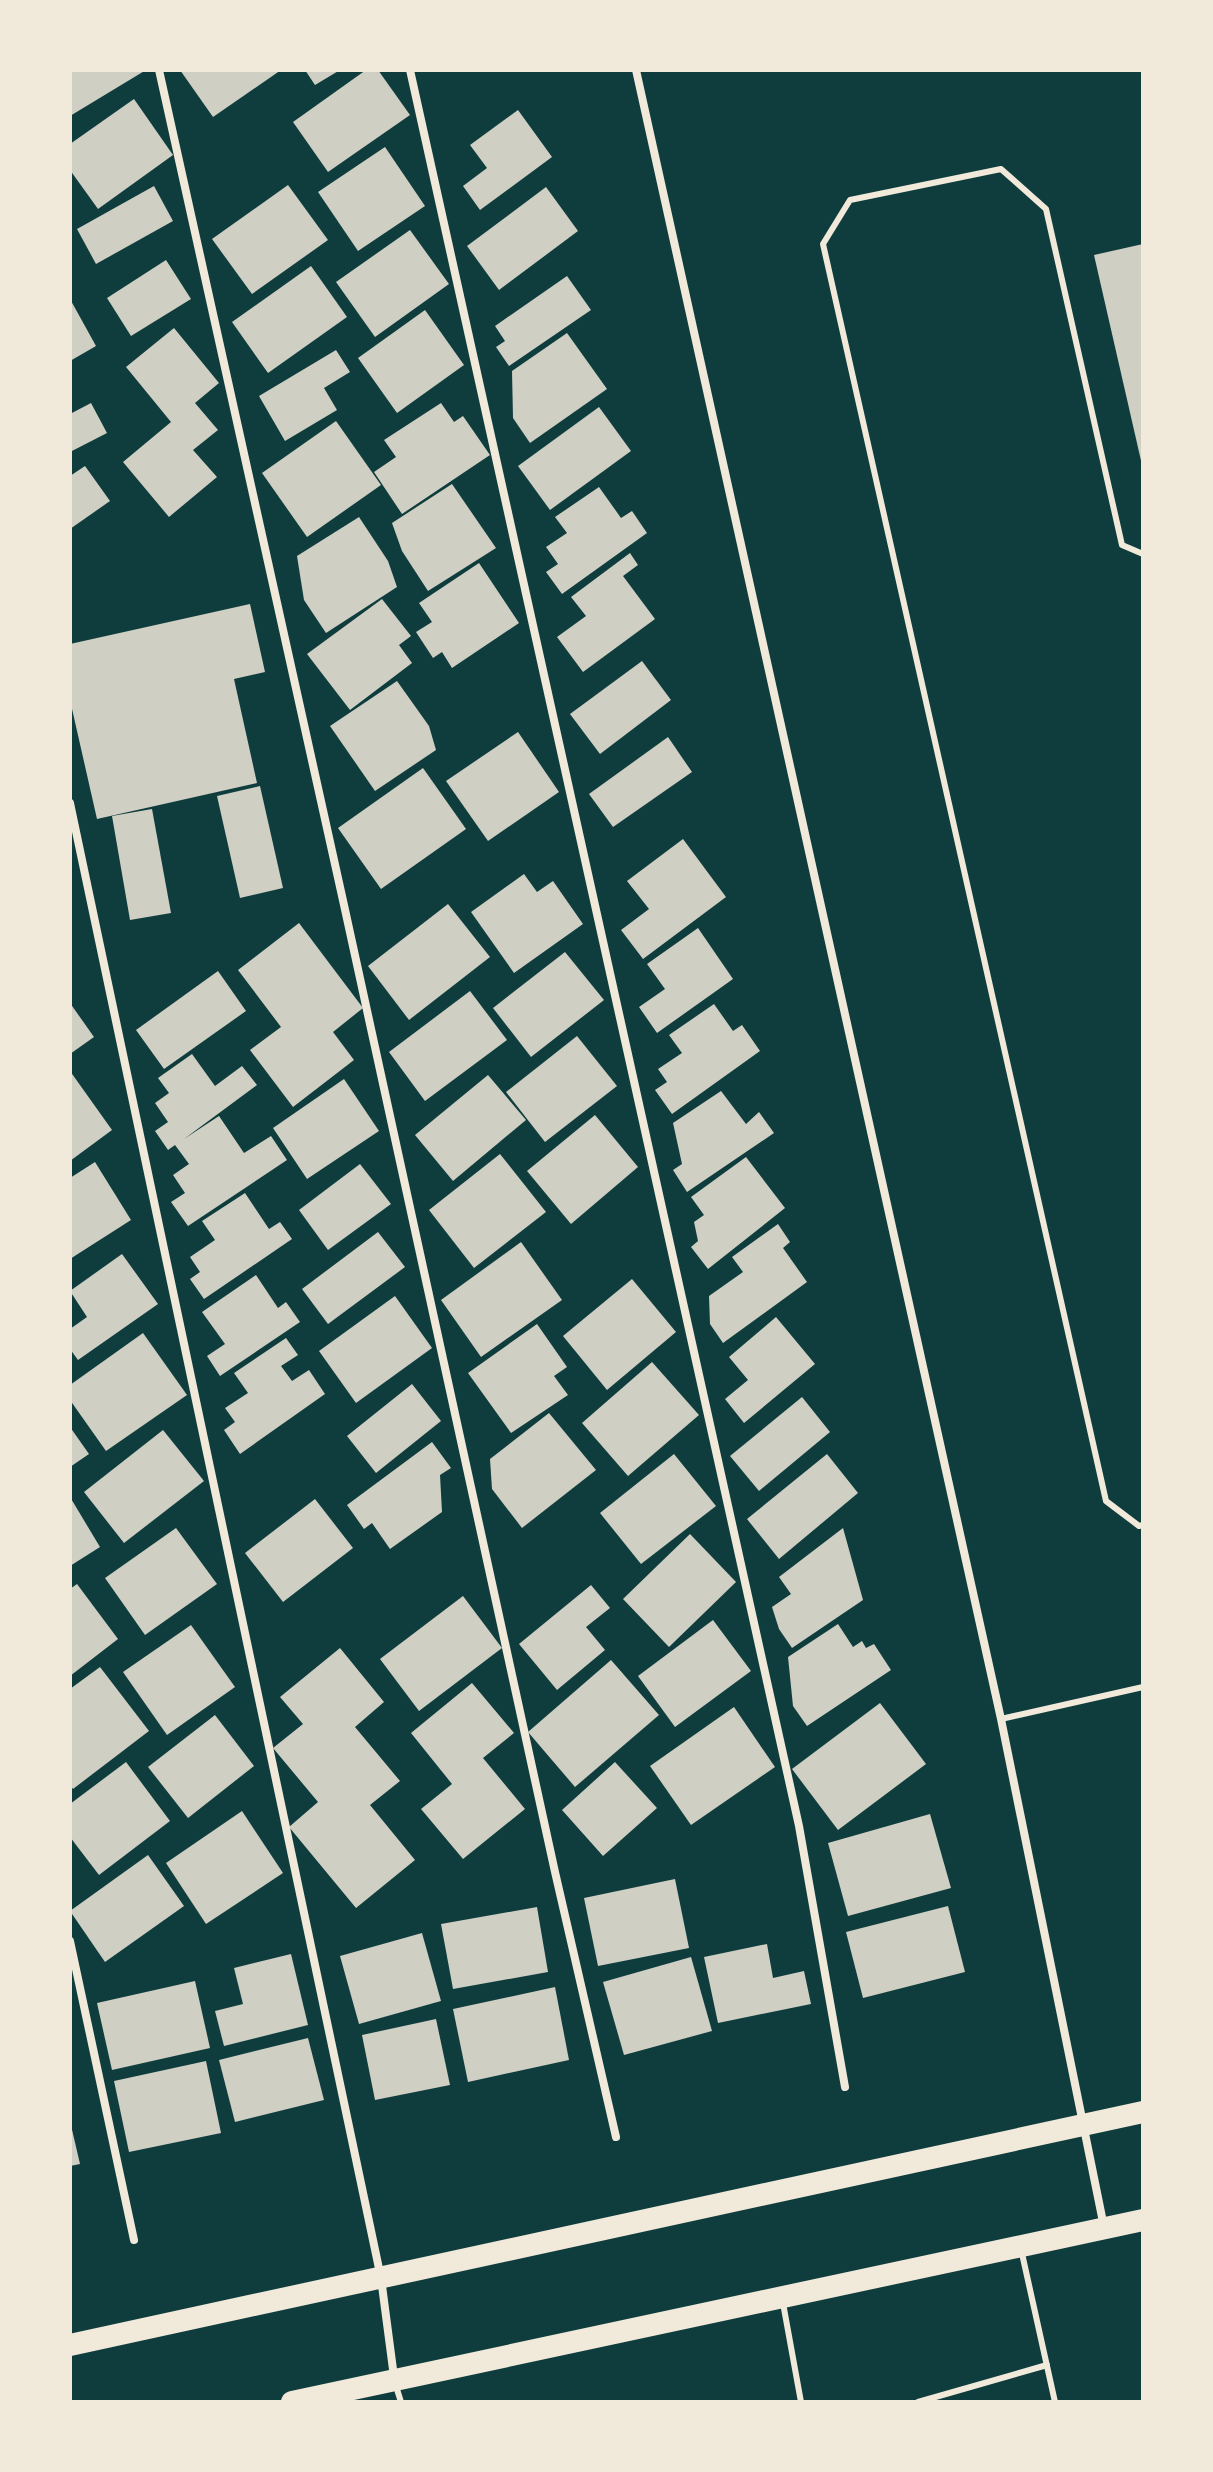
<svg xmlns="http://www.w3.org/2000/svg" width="1213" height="2472" font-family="Bitter,serif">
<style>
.building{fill:#cfcfc3}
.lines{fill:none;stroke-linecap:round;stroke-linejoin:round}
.service{stroke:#f1e9da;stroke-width:6}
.minor{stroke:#f1e9da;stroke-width:8}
.trunk{stroke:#f1e9da;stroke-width:22}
</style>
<rect width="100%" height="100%" fill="#0f3d3e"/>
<g class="building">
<path d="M70 70H146L70 116Z"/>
<path d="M180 70H281L213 117Z"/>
<path d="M305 70H340L315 85Z"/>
<path d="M366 70H378L410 115 328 172 293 122Z"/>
<path d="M134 99 173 155 98 209 70 170V144Z"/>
<path d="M518 110 552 157 480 210 463 186 487 168 470 145Z"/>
<path d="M385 147 425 206 358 251 318 192Z"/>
<path d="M288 185 328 240 252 294 212 239Z"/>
<path d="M154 186 173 221 96 264 77 229Z"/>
<path d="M546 187 578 231 499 290 467 246Z"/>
<path d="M410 230 449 284 375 337 336 282Z"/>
<path d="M1143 244V465H1142L1094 255Z"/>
<path d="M166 260 191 299 131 336 107 298Z"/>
<path d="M311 266 347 317 268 373 232 322Z"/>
<path d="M567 276 591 310 509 366 496 347 505 341 495 326Z"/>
<path d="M70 299 96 346 70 361Z"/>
<path d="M425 310 464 365 397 413 358 358Z"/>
<path d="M174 328 219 383 195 403 218 430 193 450 217 477 169 517 123 462 171 422 126 367Z"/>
<path d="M567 333 607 389 530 443 513 418 512 371Z"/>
<path d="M336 350 350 372 324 388 337 410 285 441 259 396Z"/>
<path d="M91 403 107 433 70 452V414Z"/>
<path d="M441 403 454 422 463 416 490 455 402 514 374 472 396 457 384 440Z"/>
<path d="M599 407 631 451 550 510 518 466Z"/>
<path d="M336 421 381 485 307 537 262 473Z"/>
<path d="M85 466 110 501 70 529V476Z"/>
<path d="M452 484 496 548 428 591 402 551 392 523Z"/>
<path d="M599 487 621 518 632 511 647 533 562 594 546 572 558 564 546 547 567 533 555 517Z"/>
<path d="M359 517 388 561 397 587 326 633 304 600 297 556Z"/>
<path d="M630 553 638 565 623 576 655 619 583 672 557 637 586 616 571 597Z"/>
<path d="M479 563 519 623 452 668 442 652 433 658 416 632 432 622 419 603Z"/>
<path d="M382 599 411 636 399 645 412 663 350 710 307 654Z"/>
<path d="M250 604 265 672 234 679 257 783 97 819 70 700V644Z"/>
<path d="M642 661 671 700 600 754 570 714Z"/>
<path d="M397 681 429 726 436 750 375 791 330 726Z"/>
<path d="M518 732 559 792 488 841 446 781Z"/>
<path d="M668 737 692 772 613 827 589 794Z"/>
<path d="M423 768 466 829 381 889 338 828Z"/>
<path d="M260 786 283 888 240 898 217 796Z"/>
<path d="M152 809 171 913 130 920 112 816Z"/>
<path d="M683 839 726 897 643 959 621 930 649 909 627 881Z"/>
<path d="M524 874 537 892 553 881 583 924 514 973 471 912Z"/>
<path d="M448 904 490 957 409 1020 368 966Z"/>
<path d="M299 923 363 1008 333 1032 354 1060 293 1107 250 1050 281 1027 238 970Z"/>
<path d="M698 928 733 979 657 1033 639 1007 665 989 647 964Z"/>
<path d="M565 952 604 1000 531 1057 493 1008Z"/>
<path d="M218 971 246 1011 164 1069 136 1030Z"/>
<path d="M470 991 507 1040 425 1101 389 1052Z"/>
<path d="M70 1003 94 1037 70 1054Z"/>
<path d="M714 1004 733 1031 742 1025 760 1051 672 1114 655 1090 667 1082 658 1069 682 1053 669 1035Z"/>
<path d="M577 1036 617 1086 545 1142 506 1092Z"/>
<path d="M192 1054 215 1086 242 1066 257 1085 184 1139 219 1116 244 1153 271 1136 287 1160 188 1226 171 1202 185 1193 173 1175 189 1164 175 1145 168 1150 155 1131 168 1122 155 1103 169 1093 158 1078Z"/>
<path d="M70 1071 112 1130 70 1161Z"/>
<path d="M488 1075 526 1120 453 1181 415 1135Z"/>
<path d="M344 1079 379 1131 307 1179 273 1128Z"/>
<path d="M721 1091 746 1124 759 1112 774 1133 687 1192 673 1170 682 1164 673 1123Z"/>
<path d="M595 1115 638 1167 571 1224 527 1171Z"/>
<path d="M500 1154 546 1212 474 1268 429 1210Z"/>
<path d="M746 1157 785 1208 708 1269 691 1247 698 1241 694 1222 704 1215 691 1197Z"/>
<path d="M95 1162 131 1220 70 1259V1178Z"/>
<path d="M360 1164 391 1204 328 1250 299 1210Z"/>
<path d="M245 1193 269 1229 280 1222 292 1239 204 1299 190 1279 200 1272 190 1257 215 1240 202 1221Z"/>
<path d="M778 1224 790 1242 783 1248 807 1282 723 1343 710 1324 709 1296 743 1272 732 1257Z"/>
<path d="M378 1232 405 1267 328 1324 302 1289Z"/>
<path d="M521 1242 562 1300 481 1357 441 1300Z"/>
<path d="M122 1254 158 1304 78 1360 70 1349V1329L87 1317 70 1291Z"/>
<path d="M256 1275 278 1308 286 1302 300 1322 220 1376 207 1356 225 1344 202 1312Z"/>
<path d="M632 1279 676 1332 607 1390 563 1336Z"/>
<path d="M395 1296 432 1348 356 1403 319 1351Z"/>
<path d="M776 1317 815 1364 744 1423 725 1399 748 1380 729 1357Z"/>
<path d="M537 1324 567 1367 554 1376 568 1395 511 1433 468 1373Z"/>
<path d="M143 1333 187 1395 106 1451 70 1400V1385Z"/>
<path d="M286 1338 298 1355 281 1366 292 1381 309 1370 325 1394 240 1454 224 1430 235 1422 225 1408 248 1393 234 1373Z"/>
<path d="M652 1362 699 1415 628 1476 582 1423Z"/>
<path d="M412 1384 441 1421 376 1473 347 1436Z"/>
<path d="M802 1397 830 1432 759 1491 730 1456Z"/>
<path d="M549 1413 596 1470 522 1528 492 1489 490 1459Z"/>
<path d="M70 1427 89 1454 70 1467Z"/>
<path d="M163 1430 204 1481 124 1543 84 1492Z"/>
<path d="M432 1442 451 1468 440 1475 442 1512 390 1549 372 1523 364 1529 347 1505Z"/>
<path d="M674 1454 716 1506 641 1564 600 1513Z"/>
<path d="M827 1454 858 1493 779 1559 747 1519Z"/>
<path d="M70 1497 100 1547 70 1566Z"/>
<path d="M315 1499 353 1548 283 1602 245 1553Z"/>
<path d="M176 1528 217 1584 145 1635 105 1578Z"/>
<path d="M843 1528 863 1600 792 1648 779 1629 772 1607 791 1594 779 1577Z"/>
<path d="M690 1534 736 1582 669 1647 623 1599Z"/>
<path d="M77 1584 118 1639 70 1676V1589Z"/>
<path d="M591 1585 610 1608 586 1627 605 1650 557 1690 519 1644Z"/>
<path d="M463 1596 502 1648 419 1711 380 1659Z"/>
<path d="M713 1620 751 1671 675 1727 638 1676Z"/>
<path d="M838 1624 853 1647 862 1641 866 1648 874 1644 891 1670 807 1726 793 1706 788 1657Z"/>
<path d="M191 1625 235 1687 167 1735 123 1672Z"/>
<path d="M340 1648 384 1702 355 1727 400 1781 370 1805 415 1860 356 1908 289 1827 318 1802 273 1748 303 1724 280 1697Z"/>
<path d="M611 1660 659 1715 575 1787 528 1732Z"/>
<path d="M100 1667 149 1731 73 1789 70 1785V1689Z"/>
<path d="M472 1683 514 1733 483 1758 525 1809 463 1859 421 1809 452 1784 411 1733Z"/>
<path d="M880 1703 926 1764 838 1830 792 1769Z"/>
<path d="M734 1707 775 1767 691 1825 650 1766Z"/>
<path d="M215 1715 254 1766 188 1818 148 1767Z"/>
<path d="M126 1762 170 1821 99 1875 70 1837V1804Z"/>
<path d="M615 1762 657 1808 603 1856 562 1810Z"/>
<path d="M242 1811 283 1873 206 1924 166 1863Z"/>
<path d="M930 1814 951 1888 848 1916 828 1843Z"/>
<path d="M148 1855 184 1906 105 1962 70 1911Z"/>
<path d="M675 1879 689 1948 598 1966 584 1898Z"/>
<path d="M948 1906 965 1972 863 1998 846 1932Z"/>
<path d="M537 1907 548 1972 453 1989 441 1924Z"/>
<path d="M422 1933 441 2001 359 2024 340 1956Z"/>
<path d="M767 1944 773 1978 804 1971 811 2004 718 2023 704 1957Z"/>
<path d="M291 1954 308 2025 224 2046 215 2011 243 2004 234 1968Z"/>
<path d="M691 1957 712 2031 624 2055 603 1982Z"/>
<path d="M195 1981 210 2048 112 2070 97 2003Z"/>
<path d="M555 1987 569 2060 468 2082 453 2009Z"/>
<path d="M436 2019 450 2085 375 2100 362 2035Z"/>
<path d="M308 2038 324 2100 235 2122 219 2060Z"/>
<path d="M206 2061 221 2133 129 2152 114 2081Z"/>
<path d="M70 2121 80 2164 70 2166Z"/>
</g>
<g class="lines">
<g class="service">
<path d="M1143 554 1122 545 1046 209 1001 169 850 200 823 244 1106 1501 1139 1526 1143 1525"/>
<path d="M1001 1719 1143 1687"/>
<path d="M1021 2249 1055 2402"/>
<path d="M783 2303 801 2402"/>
<path d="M395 2383 401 2402"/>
<path d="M918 2402 1047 2365"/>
</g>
<g class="minor">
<path d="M159 70 344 905 555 1872 616 2137"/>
<path d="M410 70 799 1826 845 2087"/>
<path d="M636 70 1001 1719 1104 2227"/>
<path d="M70 803 381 2278 394 2377"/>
<path d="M70 1941 134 2240"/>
</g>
<g class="trunk">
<path d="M70 2345 1143 2112"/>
<path d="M292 2402 1143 2220"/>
</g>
</g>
<rect width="1213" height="2472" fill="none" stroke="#f1e9da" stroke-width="144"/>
</svg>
